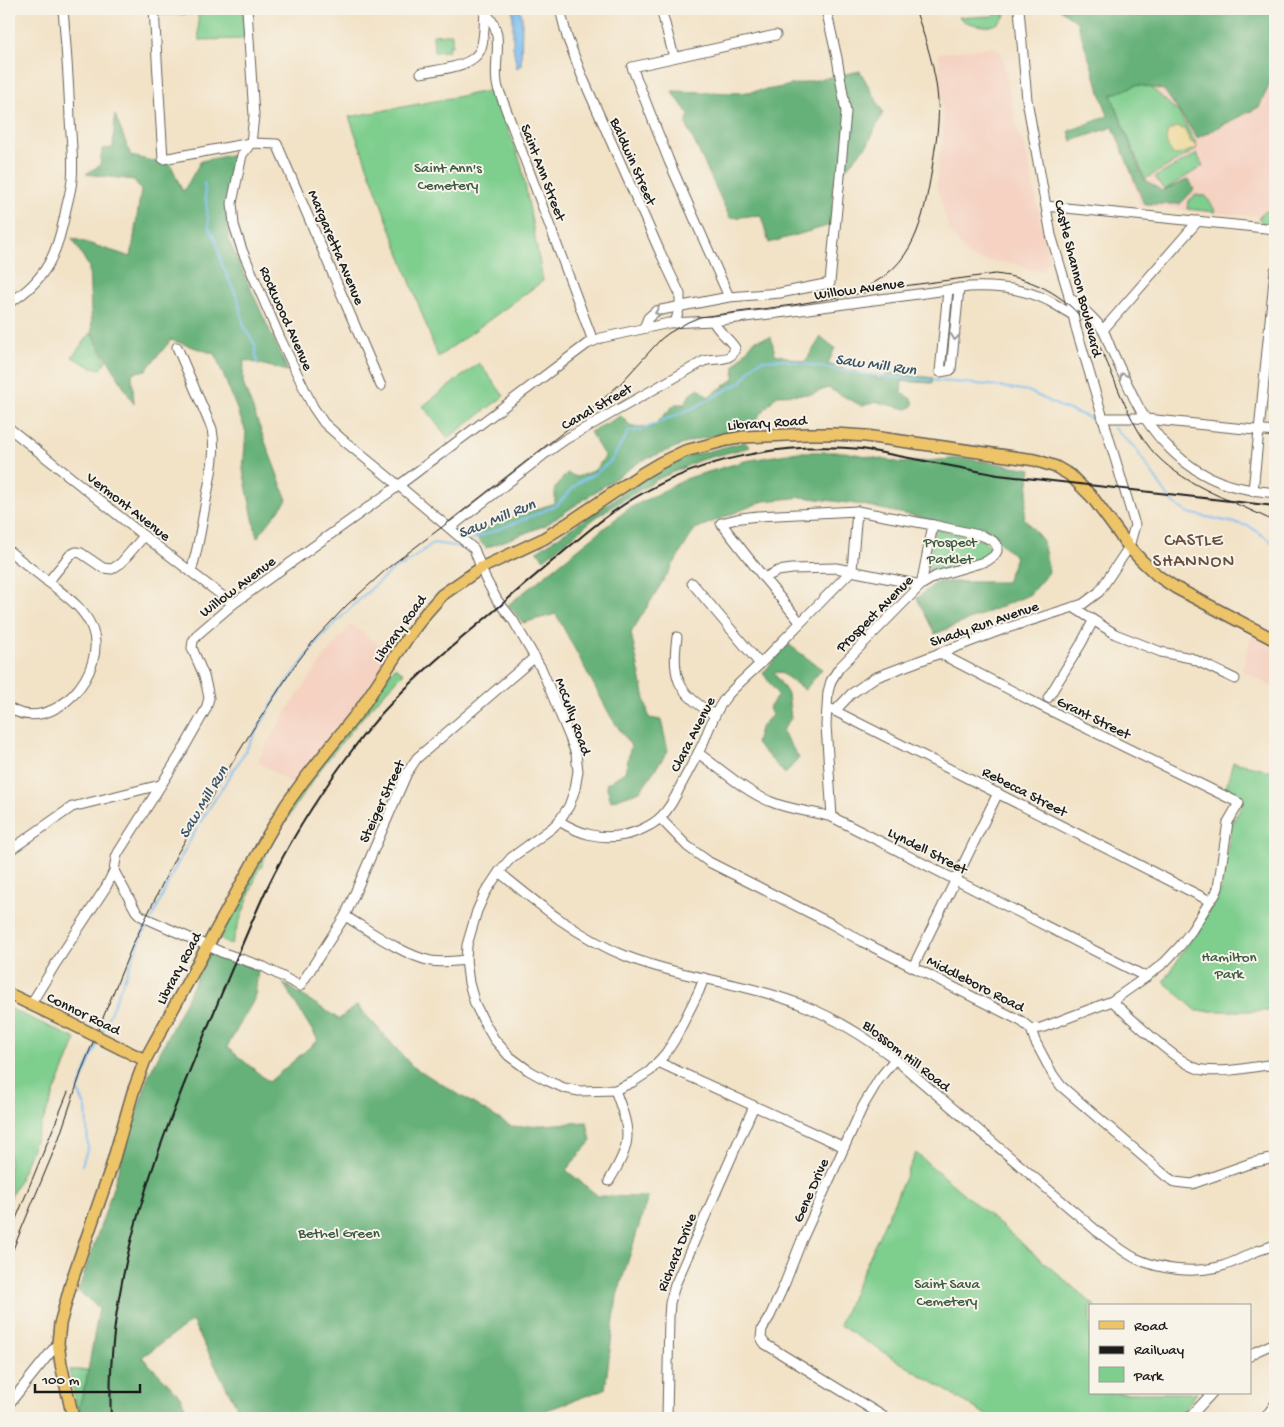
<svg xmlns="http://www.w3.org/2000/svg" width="1284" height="1427" font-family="'Gochi Hand',sans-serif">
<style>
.built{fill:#f5d2c2}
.green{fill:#7ece8e;stroke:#4d7555}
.forest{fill:#66b179;stroke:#41664a}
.sand{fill:#eeda9e;stroke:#857b5d}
.water{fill:#7bbef1;stroke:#4c6d86}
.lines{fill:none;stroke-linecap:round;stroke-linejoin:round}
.stream{stroke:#7bbef1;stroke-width:2}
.minor-casing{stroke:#676158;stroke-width:11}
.major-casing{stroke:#676158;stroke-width:14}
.minor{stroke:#fff;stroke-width:9}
.major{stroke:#eec469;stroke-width:11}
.tram{stroke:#1c1c1c;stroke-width:1}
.rail{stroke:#1c1c1c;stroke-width:2}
.major-bridge-casing{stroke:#676158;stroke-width:14;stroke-linecap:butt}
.major-bridge{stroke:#eec469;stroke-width:11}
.oneway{stroke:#999}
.labels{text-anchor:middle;stroke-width:4;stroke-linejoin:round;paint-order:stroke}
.street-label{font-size:15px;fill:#1c1c1c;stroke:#f7f3e8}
.park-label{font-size:15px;fill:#3e5a44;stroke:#f7f3e8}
.water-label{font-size:16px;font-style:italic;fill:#3d5567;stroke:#f7f3e8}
.quarter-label{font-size:18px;letter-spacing:1px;fill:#694f40;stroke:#f7f3e8}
</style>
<rect width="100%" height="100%" fill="#f7f3e8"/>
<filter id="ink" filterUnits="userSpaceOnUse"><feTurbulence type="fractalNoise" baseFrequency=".02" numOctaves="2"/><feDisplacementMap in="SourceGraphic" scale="10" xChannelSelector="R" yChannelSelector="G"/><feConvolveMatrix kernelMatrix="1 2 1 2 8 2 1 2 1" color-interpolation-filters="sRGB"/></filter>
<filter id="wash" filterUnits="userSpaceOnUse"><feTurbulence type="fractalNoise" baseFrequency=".0096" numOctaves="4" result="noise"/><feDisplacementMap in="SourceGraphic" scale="20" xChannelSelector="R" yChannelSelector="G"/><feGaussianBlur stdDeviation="1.12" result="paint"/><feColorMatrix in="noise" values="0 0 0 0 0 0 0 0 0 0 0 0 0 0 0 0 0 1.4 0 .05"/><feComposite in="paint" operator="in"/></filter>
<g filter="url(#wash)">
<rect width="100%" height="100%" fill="#f2e2c6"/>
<g class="built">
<path d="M994 47 1001 52 1019 136 1024 142 1049 261 1042 271 1031 270 1016 264 978 260 969 257 948 228 936 184 939 157 944 134 939 53Z"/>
<path d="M1275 49V218L1140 206 1100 77Z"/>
<path d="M351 624 391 654 349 715 292 784 257 761 288 709 320 663Z"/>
<path d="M1251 636 1275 649V688L1242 670Z"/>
</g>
<g class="green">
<path d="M157 9H243L244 39 199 40 198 14 157 15Z"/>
<path d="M994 9H1009C1001 26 991 29 973 24 967 22 963 22 959 17L994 16Z"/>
<path d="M450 34H452V46H448L449 51 434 52 433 35Z"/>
<path d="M1145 82 1178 112 1197 145 1196 150 1145 179 1111 96 1128 83Z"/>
<path d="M493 90 521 163 543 281 438 357 349 117Z"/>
<path d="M1197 154 1203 166 1164 190 1155 177Z"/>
<path d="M1196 195 1206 196 1216 212 1187 209 1188 201Z"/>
<path d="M1266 211H1271L1274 215 1273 221 1268 224H1263L1259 219V217Z"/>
<path d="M91 333 106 360 101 369 91 367 72 357Z"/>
<path d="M479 363 504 396 448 438 423 406Z"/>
<path d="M935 529C954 533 973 535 990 545 991 552 988 555 983 558L933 574 928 570Z"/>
<path d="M395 667 404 673C359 718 319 767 286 821 276 837 266 851 261 868H259L231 945 220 938 260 857 301 791Z"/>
<path d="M1233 762 1261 768 1275 774V1011H1197L1164 982 1220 893 1232 823 1241 808 1244 800 1225 790Z"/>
<path d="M9 1008 76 1039 22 1173 9 1201Z"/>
<path d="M916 1153 1095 1306H1090V1393H1197L1178 1418H991L839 1325Z"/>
<path d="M69 1370H93L102 1418H79Z"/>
</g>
<g class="forest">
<path d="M1060 9H1217L1245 14 1251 9H1275V73L1259 107 1197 138 1164 90 1137 85 1111 95 1143 178 1162 191 1189 179 1194 190 1180 204H1144L1113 127 1072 141 1069 131 1108 116 1077 22Z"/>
<path d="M860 71 883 112 868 144 834 182 831 225 769 243 761 215 730 218 686 124 689 115 672 91 739 93 772 89Z"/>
<path d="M115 115 131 156 171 165 183 192 201 161 235 154 226 208 229 241 288 371 244 360 243 383 287 500 257 538 243 470 246 432 215 354 171 340 146 370 132 373 134 404 92 333 89 267 72 238 131 257 141 190 134 180 86 174 100 165 102 149 113 148Z"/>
<path d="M771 337 775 354 805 362 821 337 835 348 828 364 880 379 892 373 933 378 932 383 902 381 901 393 913 400V406L907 409 877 402 862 406 828 388 812 394 777 395 748 429 694 440 641 461 546 525 486 548 472 533 525 513 555 503V488L567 473 577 477 595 470 605 457 590 432 621 416 632 427H652L675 404H685L690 394 699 388 708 397 734 379 735 365 755 340Z"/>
<path d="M745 442 750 447 700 460 656 480 599 515 544 559 537 551 638 483 685 457Z"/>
<path d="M798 452H845L902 463 963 458 1031 469 1024 518 1043 541 1049 572 1029 595 935 634 917 598 937 582H1006L1016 557 988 532 863 505 803 497 764 501 695 529 631 633 649 718 661 720 668 751 640 791 611 801 606 784 625 772 631 746 611 717 556 614 523 623 508 605 628 509 688 478 745 461Z"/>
<path d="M788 644 822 669 805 690 780 672 774 673 788 694 791 718 782 731 799 758 785 774 756 743 760 728 772 715 769 708 778 695 763 673Z"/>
<path d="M210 951 258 970 255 998 227 1047 269 1082 318 1040 283 983 339 1019 357 1005 412 1066 512 1127 587 1122 591 1141 566 1170 598 1196 648 1197 617 1296 605 1389 525 1418H237L240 1413 192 1321 142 1357 180 1396 190 1418H82L79 1406 86 1382 99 1308 78 1291 106 1210 131 1129 149 1075Z"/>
</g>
<path class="sand" d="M1177 127 1184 129 1191 142 1197 145 1196 150C1186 150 1182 155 1174 155 1167 147 1164 141 1168 131Z"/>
<path class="water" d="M513 9H520L522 18 521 65 517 68 513 47Z"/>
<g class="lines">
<g class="stream">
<path d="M204 183 209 228 216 241 222 265 238 299 244 326 255 345 257 363"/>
<path d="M1114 428 1134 447 1172 502 1188 513 1249 526 1275 544"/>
<path d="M470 541 473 539 520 521 557 505 579 482 596 473 611 461 629 431 641 430 693 408 741 382 756 363 763 360 782 359 815 366 867 375 989 385 1028 391 1059 406 1095 420"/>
<path d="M152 919 173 872 199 824 240 760 276 698 320 638 363 596 390 572 398 567 403 566 433 543 462 547 464 545"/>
<path d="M101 1035 145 929 150 923"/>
<path d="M82 1165 88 1147 86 1108 78 1091 88 1065 98 1042"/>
</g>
</g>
</g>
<g filter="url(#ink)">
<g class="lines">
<defs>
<g id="minor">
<path d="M154 9 163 159 251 143 277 144 381 386"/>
<path d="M247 9 254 116 251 143 242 155 232 203 234 225 242 250 280 338 313 407 324 423 343 440 398 485 474 549 485 578 497 600 513 620 542 670 570 738 576 754 578 771 575 789 569 806 559 821 552 828 511 858 499 872 485 893 477 911 467 945 466 960 469 983 475 1004 483 1020 494 1039 509 1056 528 1070 546 1080 564 1088 579 1091 615 1090 633 1082 650 1071 666 1053 675 1039 699 991 704 978"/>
<path d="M560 9 567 37 582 76 660 252 680 294V306L675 323"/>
<path d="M661 9 674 57"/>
<path d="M485 13C508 33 491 63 498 88L593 341"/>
<path d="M421 73C439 69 474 68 481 48 485 36 484 22 485 9"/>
<path d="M1046 206 1275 229"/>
<path d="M948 290 940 372 951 370 959 288"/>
<path d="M729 297 669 161 632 67 776 35"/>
<path d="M1069 297C1081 307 1093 316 1102 329 1107 336 1109 346 1113 353 1120 369 1127 383 1134 398 1152 436 1184 469 1223 483 1240 489 1258 491 1275 493"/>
<path d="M9 303C47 280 58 252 66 209 68 200 71 190 72 180 74 162 71 137 70 119 69 82 66 45 63 9"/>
<path d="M644 328 648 318 656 311 729 297 780 293 830 283 846 112 837 58 826 9"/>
<path d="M1103 330 1198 221"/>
<path d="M177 347 212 429C217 455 209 481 205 506 201 528 198 550 191 571"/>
<path d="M1102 419 1108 418H1136L1275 432"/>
<path d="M9 428 144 536 233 604"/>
<path d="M1253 491 1275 270"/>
<path d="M450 528 546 453 566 439 704 361C715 357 732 363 735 348 729 338 718 332 713 321"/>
<path d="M9 551C23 562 37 573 51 584 67 597 84 608 92 628 109 671 53 736 9 708"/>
<path d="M764 578 778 571 792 569 836 568 921 585 933 525"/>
<path d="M48 582 70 555 76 552 81 553 103 568 112 569 121 563 144 536"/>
<path d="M692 583 760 664"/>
<path d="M1073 607 1115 634 1161 652 1191 658 1235 679"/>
<path d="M800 622 764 578 721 523 741 518 758 516 857 511 933 525 983 536 993 541 997 546V551L994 556 987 561 936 576 921 585 839 668 831 681 828 692 827 707 826 725 832 817"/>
<path d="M677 637C671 678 678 694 715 715"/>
<path d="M939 653 1041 706 1239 803 1228 822 1218 888 1215 895 1210 901 1192 930 1180 946 1165 962 1146 977 1112 1001 1041 1028 1031 1029"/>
<path d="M1048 698 1081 644 1093 621"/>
<path d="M831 709 1210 901"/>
<path d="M835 711 851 694 874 678 1001 630 1083 604 1099 592 1129 547 1135 525 1076 328 1068 292 1051 235 1027 100 1019 9"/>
<path d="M698 753C721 769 743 790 769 801 789 810 811 811 832 817L1146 977"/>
<path d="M660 818 687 846 709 862 830 923 863 942 1021 1021 1031 1029 1035 1041 1053 1075 1061 1086 1167 1177 1175 1182 1192 1184 1251 1163 1275 1158"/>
<path d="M559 821C580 834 600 840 624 835 636 833 653 825 661 817 670 808 676 796 681 785 689 770 697 756 704 741 710 725 716 710 726 697 737 684 750 674 762 662 792 631 822 601 852 570L857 511"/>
<path d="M9 851 72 807 160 785"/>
<path d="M114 871 136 911 141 916 221 952 264 967 300 986 345 916 407 773 417 758 535 657"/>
<path d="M499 872C539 905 579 938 628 957 686 979 750 983 807 1007 839 1020 867 1038 895 1059L1098 1232C1110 1241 1122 1251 1135 1258 1161 1270 1194 1274 1222 1266 1234 1263 1245 1256 1257 1251 1263 1249 1269 1247 1275 1245"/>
<path d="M345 916C370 931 403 955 431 961 442 963 454 961 466 960"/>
<path d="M913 967 998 793"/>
<path d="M1112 1001C1130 1017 1180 1067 1203 1070 1226 1073 1252 1067 1275 1064"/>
<path d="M31 1004 56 963 106 887 114 871 116 858 118 853 180 755 206 709 209 698 207 688 204 676 192 648 193 641 198 634 233 604 394 489 587 344 601 338 669 323 713 321 786 312 969 287C996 286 1025 288 1049 301 1057 305 1065 311 1073 315"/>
<path d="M658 1062 844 1147"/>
<path d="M609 1181C633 1141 631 1133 615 1090"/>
<path d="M1250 1356 1257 1351 1275 1343"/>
<path d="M9 1404 58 1343"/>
<path d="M667 1418 669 1317 670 1303 675 1285 754 1106"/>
<path d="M886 1418 765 1344 761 1338 762 1329 770 1316 785 1283 801 1242 863 1106 879 1079 895 1059"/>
<path d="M1189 1418 1212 1393"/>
<path d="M1265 1418 1275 1404"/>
</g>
<g id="major">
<path d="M9 994 70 1023"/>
<path d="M122 1049 145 1060"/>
<path d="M73 1418 61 1364 58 1343 60 1324 72 1280 111 1168 133 1092 145 1060 267 837 286 805 304 780 362 707 408 637 426 613 442 595 481 568 543 539 567 524 643 473 660 463 685 451 727 440 744 437 808 434H834L866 436 1035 460 1056 467 1070 475 1092 497 1129 547 1141 560 1158 576 1176 588 1275 640"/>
</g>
</defs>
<use href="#minor" class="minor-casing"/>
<use href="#major" class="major-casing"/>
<use href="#minor" class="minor"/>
<use href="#major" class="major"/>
<g class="tram">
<path d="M861 289C915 267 923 220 932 169 935 146 940 123 938 101 936 69 925 38 915 9"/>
<path d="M9 1236 68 1092"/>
<path d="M9 1259 58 1141 83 1067 133 944 177 854 248 737 295 665 315 639 347 605 389 567 446 524 584 416 621 383 661 339 669 333 688 322 700 317 793 305 896 287 995 274C1035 278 1072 298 1093 334 1104 353 1112 375 1121 396 1131 417 1140 438 1156 455 1188 488 1235 501 1275 522"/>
</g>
<path class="rail" d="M111 1418C104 1276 160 1140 214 1012 231 971 248 929 267 888 289 842 317 798 347 757 369 726 395 697 423 672 448 649 474 628 500 606 518 590 537 574 556 558 581 537 607 514 636 497 704 457 783 442 862 449L998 475 1275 506"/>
<defs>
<path id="major-bridge" d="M70 1023 122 1049"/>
</defs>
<use href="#major-bridge" class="major-bridge-casing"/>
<use href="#major-bridge" class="major-bridge"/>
</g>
<defs><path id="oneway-chevron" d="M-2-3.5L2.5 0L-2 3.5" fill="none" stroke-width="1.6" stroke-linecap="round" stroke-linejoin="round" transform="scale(1.25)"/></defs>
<g class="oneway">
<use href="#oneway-chevron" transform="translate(658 312) rotate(158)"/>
<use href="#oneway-chevron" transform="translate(955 337) rotate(96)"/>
<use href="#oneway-chevron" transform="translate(1123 376) rotate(-115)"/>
</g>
</g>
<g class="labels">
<g class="street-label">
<text transform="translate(634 161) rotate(66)" y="5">Baldwin Street</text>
<text transform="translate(544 172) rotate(69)" y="5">Saint Ann Street</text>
<text transform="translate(337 247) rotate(67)" y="5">Margaretta Avenue</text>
<text transform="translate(1079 278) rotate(76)" y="5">Castle Shannon Boulevard</text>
<text transform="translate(859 288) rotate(-8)" y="5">Willow Avenue</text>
<text transform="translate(287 318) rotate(66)" y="5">Rockwood Avenue</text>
<text transform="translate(596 406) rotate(-30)" y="5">Canal Street</text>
<text transform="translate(767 422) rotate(-4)" y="5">Library Road</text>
<text transform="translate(129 506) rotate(38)" y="5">Vermont Avenue</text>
<text transform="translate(237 586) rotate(-37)" y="5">Willow Avenue</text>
<text transform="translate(874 613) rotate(-45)" y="5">Prospect Avenue</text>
<text transform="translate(984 623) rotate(-19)" y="5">Shady Run Avenue</text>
<text transform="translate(399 628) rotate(-54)" y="5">Library Road</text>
<text transform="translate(574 716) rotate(70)" y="5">McCully Road</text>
<text transform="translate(1094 717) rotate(26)" y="5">Grant Street</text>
<text transform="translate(692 734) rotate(-63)" y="5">Clara Avenue</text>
<text transform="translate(1025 791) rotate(27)" y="5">Rebecca Street</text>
<text transform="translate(381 801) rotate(-65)" y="5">Steiger Street</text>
<text transform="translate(928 850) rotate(27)" y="5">Lyndell Street</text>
<text transform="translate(178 968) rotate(-62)" y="5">Library Road</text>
<text transform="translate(976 983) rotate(27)" y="5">Middleboro Road</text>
<text transform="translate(84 1013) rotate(26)" y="5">Connor Road</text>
<text transform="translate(907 1055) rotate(38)" y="5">Blossom Hill Road</text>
<text transform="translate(810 1190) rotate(-66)" y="5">Gene Drive</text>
<text transform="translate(676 1252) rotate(-68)" y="5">Richard Drive</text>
</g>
<g class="park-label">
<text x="448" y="172">Saint Ann's<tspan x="448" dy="17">Cemetery</tspan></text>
<text x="950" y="546">Prospect<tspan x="950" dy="17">Parklet</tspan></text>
<text x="1229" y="961">Hamilton<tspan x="1229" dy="17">Park</tspan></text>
<text x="339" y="1237">Bethel Green</text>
<text x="947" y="1288">Saint Sava<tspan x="947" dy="17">Cemetery</tspan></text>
</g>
<g class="water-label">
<text transform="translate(876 363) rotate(8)" y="6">Saw Mill Run</text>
<text transform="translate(496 517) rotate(-22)" y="6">Saw Mill Run</text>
<text transform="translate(202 801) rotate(-59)" y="6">Saw Mill Run</text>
</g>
<g class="quarter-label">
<text x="1194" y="545">CASTLE<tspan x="1194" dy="21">SHANNON</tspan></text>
</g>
</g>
<rect width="1284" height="1427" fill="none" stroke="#f7f3e8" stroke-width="30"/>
<rect x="1089" y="1304" width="162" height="90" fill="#f7f3e8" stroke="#9f9d96"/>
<rect x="1099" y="1321" width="25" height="8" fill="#eec469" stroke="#9f9d96"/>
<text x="1134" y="1330" font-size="15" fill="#1c1c1c">Road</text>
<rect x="1099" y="1346" width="25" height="8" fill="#1c1c1c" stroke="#9f9d96"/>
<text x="1134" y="1354" font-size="15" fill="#1c1c1c">Railway</text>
<rect x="1099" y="1367" width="25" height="15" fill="#7ece8e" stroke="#9f9d96"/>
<text x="1134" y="1380" font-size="15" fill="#1c1c1c">Park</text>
<path d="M35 1384v8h105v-8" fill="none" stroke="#1c1c1c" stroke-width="2.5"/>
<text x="42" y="1384" font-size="15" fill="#1c1c1c" stroke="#f7f3e8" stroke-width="4" paint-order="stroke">100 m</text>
</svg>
